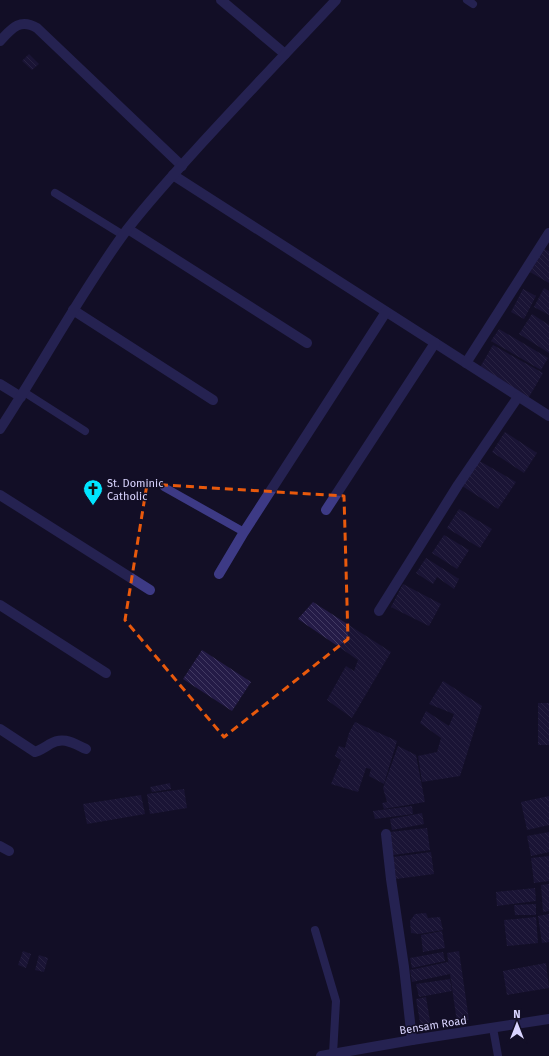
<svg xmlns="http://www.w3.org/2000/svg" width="549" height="1056" font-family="'Fira Sans',sans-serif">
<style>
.building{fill:url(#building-back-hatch)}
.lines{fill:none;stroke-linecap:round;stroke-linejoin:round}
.service{stroke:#3d3a85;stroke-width:8}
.minor{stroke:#3d3a85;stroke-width:10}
.marked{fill:none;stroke:#e8590c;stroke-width:3;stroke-dasharray:8 5;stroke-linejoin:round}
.labels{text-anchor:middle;stroke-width:3;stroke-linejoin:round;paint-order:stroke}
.poi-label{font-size:11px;fill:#d9d4ff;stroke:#130f26;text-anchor:start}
.street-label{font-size:11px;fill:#d9d4ff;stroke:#130f26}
</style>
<defs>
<pattern id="building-back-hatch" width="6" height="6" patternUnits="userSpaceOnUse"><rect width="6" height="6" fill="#241b47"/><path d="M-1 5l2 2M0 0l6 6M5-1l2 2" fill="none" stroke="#433b63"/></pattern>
</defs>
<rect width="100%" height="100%" fill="#130f26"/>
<g class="building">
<path d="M29 54 39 64 32 70 22 61Z"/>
<path d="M544 249 549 251V283L530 272Z"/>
<path d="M544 288 549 291V315L534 307Z"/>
<path d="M523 289 536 296 524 319 511 312Z"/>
<path d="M532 314 549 325V353L519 334Z"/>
<path d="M499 329 548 358 541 370 491 341Z"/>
<path d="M493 345 543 373 529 397 479 369Z"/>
<path d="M505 432 537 453 524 473 492 452Z"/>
<path d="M476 459 516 482 498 509 459 484Z"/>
<path d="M459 509 492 529 480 548 447 528Z"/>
<path d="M444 535 469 550 457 569 432 553Z"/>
<path d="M426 558 459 579 454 589 437 577 433 584 416 573Z"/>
<path d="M403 584 441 604 429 626 391 607Z"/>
<path d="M313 602 391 652 352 718 327 700 346 666 354 671 358 660 298 619Z"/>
<path d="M202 650 251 682 232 711 183 679Z"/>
<path d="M443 681 482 706 460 776 422 782 418 756 437 752 441 738 420 723 426 711 449 726 454 714 429 704Z"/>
<rect x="538" y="703" width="11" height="42"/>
<path d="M355 722 397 741 384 784 369 776 371 769 366 768 358 792 331 784 341 760 335 756 339 746 345 748 349 733Z"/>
<path d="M398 746 416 755 425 802 384 809 382 803 387 802 383 788Z"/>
<path d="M170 783 171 789 152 792 150 787Z"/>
<path d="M184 789 187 808 150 814 147 794Z"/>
<path d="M141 795 145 814 87 824 83 804Z"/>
<path d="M549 796V825L527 830 521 802Z"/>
<path d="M412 806 413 814 375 819 373 811Z"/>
<path d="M422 813 424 824 392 830 390 819Z"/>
<path d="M427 828 430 850 393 855 390 832Z"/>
<path d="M549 832V852L531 856 527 836Z"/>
<path d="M431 852 434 874 396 879 393 857Z"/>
<path d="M549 856V881L534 883 531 858Z"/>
<path d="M549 884V911L543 912 541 885Z"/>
<path d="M535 888 536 901 497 906 496 892Z"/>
<path d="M536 904V915H515L514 905Z"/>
<path d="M426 913 428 918 440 917 443 930 419 934 411 933 410 921 415 914Z"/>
<path d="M549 914V942L542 943 538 916Z"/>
<path d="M536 917 538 943 507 946 504 920Z"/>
<path d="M442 931 445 948 423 952 421 935Z"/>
<path d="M23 951 31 954 26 968 18 965Z"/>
<path d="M459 951 469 1020 457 1022 450 974 412 982 410 970 448 962 449 967 447 953Z"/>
<path d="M443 952 445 961 412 968 410 958Z"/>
<path d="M39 955 48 958 44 972 35 970Z"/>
<path d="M546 963 549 988 507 995 503 971Z"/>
<path d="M450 979 452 991 419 997 416 984Z"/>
<path d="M426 997 431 1027 421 1028 416 999Z"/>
</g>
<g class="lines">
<g class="service">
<path d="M467 0 473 4"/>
<path d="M55 193 123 235"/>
<path d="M24 392 85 431"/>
<path d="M164 487 244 532"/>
<path d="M315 930 336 1001 333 1054"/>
<path d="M493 1028 498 1056"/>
</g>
<g class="minor">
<path d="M221 0 285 54"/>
<path d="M0 41C12 28 20 18 37 28L182 166"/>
<path d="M173 175 549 416"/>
<path d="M128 229 307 343"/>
<path d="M73 310 213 400"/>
<path d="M466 363 549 233"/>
<path d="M0 384 21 397"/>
<path d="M0 429C42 365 78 297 123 235 147 203 175 173 202 143 246 95 291 48 336 0"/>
<path d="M0 495 150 590"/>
<path d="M326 510 435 343"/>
<path d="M219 574 244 532 386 312"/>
<path d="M0 605 106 673"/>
<path d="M379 611 458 485 518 397"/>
<path d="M0 729 35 752C41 750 44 748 50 744 63 736 73 743 86 749"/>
<path d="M386 834 391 879 404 967 412 1040"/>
<path d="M0 846 9 851"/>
<path d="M321 1056 412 1040 549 1019"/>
</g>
</g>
<path d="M0 0H549V1056H0ZM147 484 344 496 348 639 224 737 125 620Z" fill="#130f26" fill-opacity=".55" fill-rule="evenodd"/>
<path class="marked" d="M147 484 344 496 348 639 224 737 125 620Z"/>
<defs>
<symbol id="church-pin" viewBox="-11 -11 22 30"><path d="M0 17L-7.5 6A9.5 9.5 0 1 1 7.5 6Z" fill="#00e5ff" stroke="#130f26"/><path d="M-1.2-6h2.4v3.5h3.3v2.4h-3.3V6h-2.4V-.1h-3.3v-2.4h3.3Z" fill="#111"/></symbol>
</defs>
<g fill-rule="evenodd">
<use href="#church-pin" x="82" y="478" width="22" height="30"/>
</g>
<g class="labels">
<g class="poi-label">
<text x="107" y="487">St. Dominic<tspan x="107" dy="13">Catholic</tspan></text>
</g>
<g class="street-label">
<text transform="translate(433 1025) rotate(-9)" y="4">Bensam Road</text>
</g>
</g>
<g transform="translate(517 1024)" stroke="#130f26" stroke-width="3" paint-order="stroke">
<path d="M0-3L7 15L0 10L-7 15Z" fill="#d9d4ff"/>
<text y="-6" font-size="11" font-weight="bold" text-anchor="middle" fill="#d9d4ff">N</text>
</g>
</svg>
